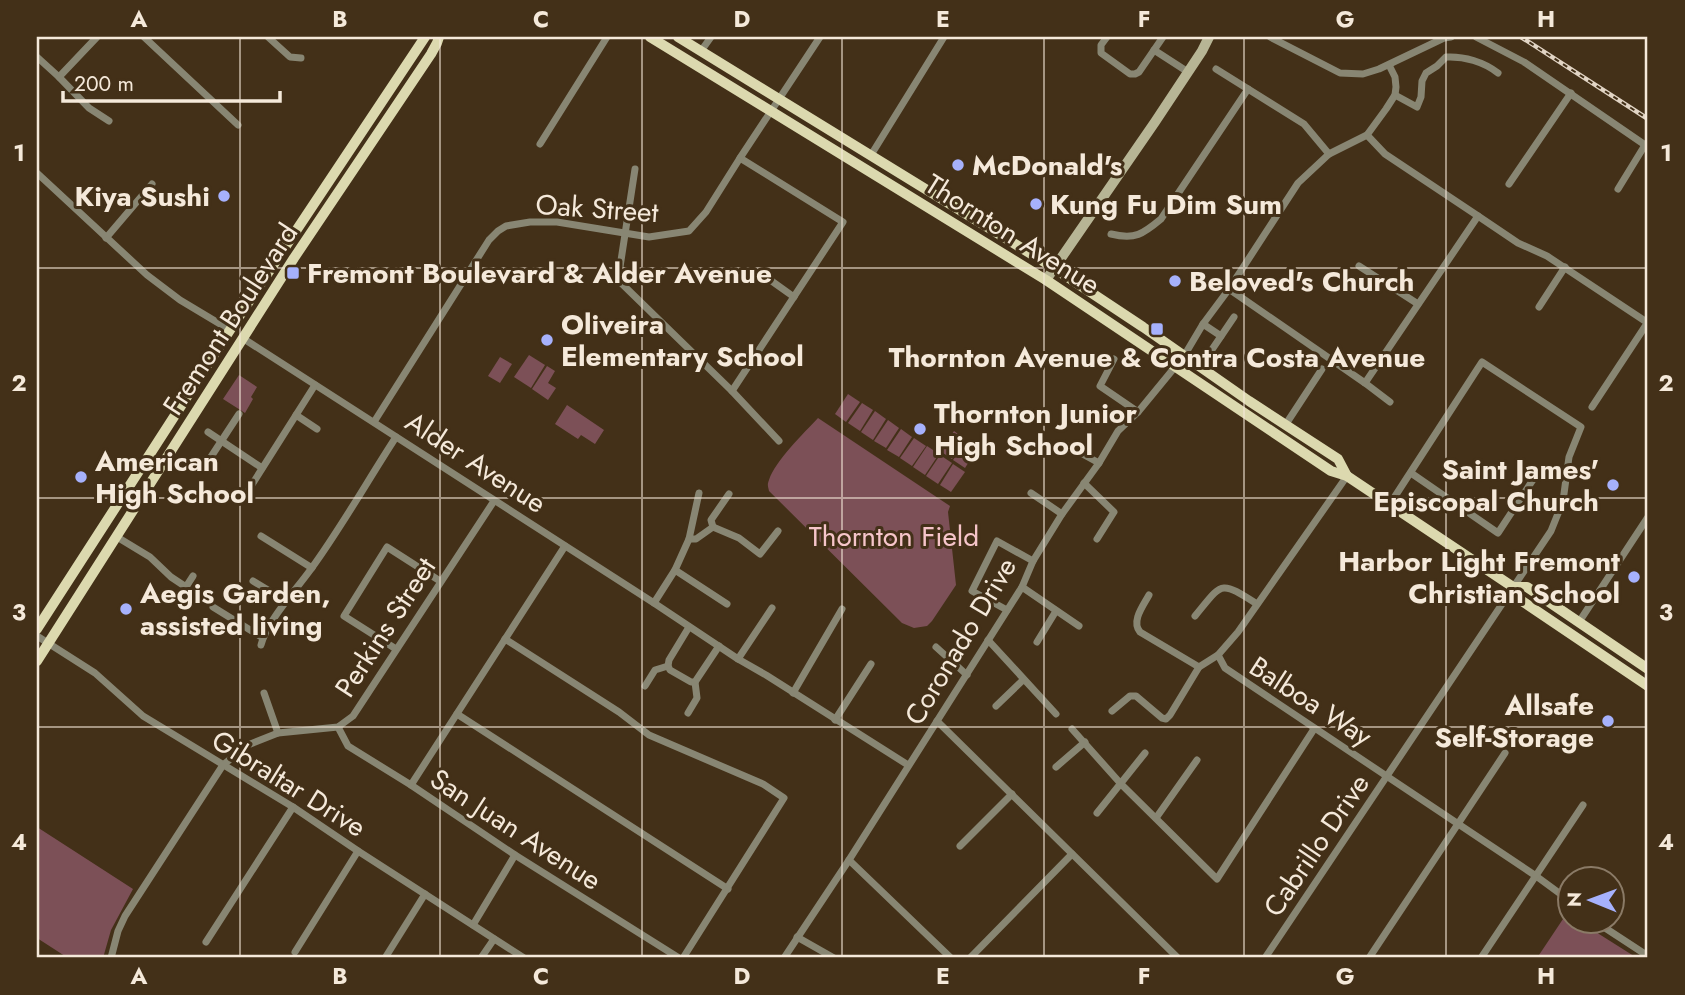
<svg xmlns="http://www.w3.org/2000/svg" width="1685" height="995" font-family="Jost,sans-serif">
<style>
.green{fill:#7c5057}
.lines{fill:none;stroke-linecap:round;stroke-linejoin:round}
.street{stroke:#888673;stroke-width:7}
.secondary{stroke:#b7b595;stroke-width:10}
.primary{stroke:#dcd9af;stroke-width:10}
.rail-casing{stroke:#e1d4c4;stroke-width:4.5}
.rail{stroke:#433018;stroke-width:2;stroke-dasharray:5;stroke-linecap:butt}
.grid{fill:none;stroke:#f5e9da;stroke-width:2;stroke-opacity:0.55}
.poi-dot{fill:#a6b1fc;stroke:#433018;stroke-width:2.5}
.labels{text-anchor:middle;stroke-width:6;stroke-linejoin:round;paint-order:stroke}
.poi-label{font-size:28px;font-weight:bold;fill:#f5e9da;stroke:#433018;text-anchor:start}
.street-label{font-size:28px;fill:#f5e9da;stroke:#433018}
.park-label{font-size:28px;fill:#f6c5ca;stroke:#433018}
.neatline{fill:none;stroke:#f5e9da;stroke-width:2.5}
.grid-label{font-size:23px;text-anchor:middle;font-weight:bold;fill:#f5e9da}
</style>
<rect width="100%" height="100%" fill="#433018"/>
<g class="green">
<path d="M529 355 545 365 531 388 514 377Z"/>
<path d="M500 357 512 364 500 383 488 376Z"/>
<path d="M547 366 555 371 548 383 556 388 548 400 532 389Z"/>
<path d="M239 375 257 387 251 397 253 399 245 413 223 399Z"/>
<path d="M848 394 860 402 846 422 835 414Z"/>
<path d="M862 403 873 410 860 431 848 423Z"/>
<path d="M567 405 604 430 595 444 581 435 578 439 555 424Z"/>
<path d="M875 411 886 419 873 440 861 432Z"/>
<path d="M818 418 950 506 948 512 956 585 932 621 927 626 914 628 902 623 769 491C768 486 767 485 769 480 775 461 804 433 818 418Z"/>
<path d="M888 420 899 428 886 448 874 441Z"/>
<path d="M901 429 912 437 899 457 887 450Z"/>
<path d="M954 431 965 439 952 459 940 451Z"/>
<path d="M914 438 926 446 912 466 900 458Z"/>
<path d="M967 440 978 447 965 468 953 460Z"/>
<path d="M927 446 939 454 925 475 913 467Z"/>
<path d="M940 455 952 463 938 484 926 476Z"/>
<path d="M953 464 965 472 951 492 940 485Z"/>
<path d="M37 827 133 889 111 930 103 958H68L37 938Z"/>
<path d="M1567 913 1569 914 1570 922H1580L1637 958H1537Z"/>
</g>
<g class="lines">
<g class="street">
<path d="M144 37 238 125"/>
<path d="M268 37 290 57 301 58"/>
<path d="M1107 37 1101 45V53L1130 74H1135L1139 72 1163 37"/>
<path d="M1270 37 1340 73 1363 74 1379 69 1444 38 1451 37"/>
<path d="M1476 37 1524 62 1648 147"/>
<path d="M1154 50 1188 72"/>
<path d="M701 51 711 37"/>
<path d="M37 57 59 77 89 108 109 121"/>
<path d="M1216 69 1304 124 1329 154"/>
<path d="M59 77 97 37"/>
<path d="M1395 95 1417 107 1421 97 1422 81 1426 73 1437 66 1446 57C1464 56 1484 62 1498 73"/>
<path d="M1367 135 1385 154 1478 216 1518 243 1547 256 1648 323"/>
<path d="M540 144 607 37"/>
<path d="M871 155 944 37"/>
<path d="M635 169 618 280 732 391 779 441"/>
<path d="M37 173 147 275 180 300 230 330"/>
<path d="M1509 184 1571 93"/>
<path d="M1618 189 1645 145"/>
<path d="M1111 234C1135 240 1143 234 1161 219L1248 89"/>
<path d="M106 238 152 184"/>
<path d="M1359 266 1418 304"/>
<path d="M759 272 794 297"/>
<path d="M1229 289 1365 383 1390 402"/>
<path d="M1539 307 1565 267"/>
<path d="M1203 324 1221 336"/>
<path d="M244 339 654 603 738 659 766 675 908 765"/>
<path d="M1211 351 1234 317"/>
<path d="M1114 359 1100 386 1138 412"/>
<path d="M1365 383 1478 216"/>
<path d="M732 391 843 222 740 158"/>
<path d="M1592 407 1648 322"/>
<path d="M296 415 317 429"/>
<path d="M374 422 489 240 498 231 506 226 530 222H557L649 237 689 231 706 212 740 158 820 37"/>
<path d="M1286 424 1322 369"/>
<path d="M208 432 262 468"/>
<path d="M1068 446 1099 463"/>
<path d="M205 466 239 414"/>
<path d="M1411 473 1498 533 1538 472 1566 471"/>
<path d="M1084 483 1114 512 1097 539"/>
<path d="M1031 493 1062 514"/>
<path d="M246 494 315 385"/>
<path d="M713 527 711 520 729 494"/>
<path d="M261 536 312 568"/>
<path d="M117 537 150 557 171 577 186 587"/>
<path d="M689 539H696L713 527 739 538 760 554 778 531"/>
<path d="M675 570 727 604"/>
<path d="M253 581 286 601"/>
<path d="M1022 587 1079 626"/>
<path d="M1149 595C1143 606 1131 621 1140 632L1199 667"/>
<path d="M177 601 193 576"/>
<path d="M654 603 675 570 689 539 699 493"/>
<path d="M213 607 263 638"/>
<path d="M1007 610 972 591 997 541 1033 561"/>
<path d="M1195 616C1223 582 1219 580 1257 604"/>
<path d="M1579 622 1648 517"/>
<path d="M689 627 669 660 668 666 670 670 691 682H695L719 646"/>
<path d="M37 636 95 673 143 716 293 807 358 851 524 958"/>
<path d="M505 639 619 712 649 735 763 784 784 798 683 958"/>
<path d="M988 640 1056 714"/>
<path d="M1037 642 1056 611"/>
<path d="M261 645C267 621 296 590 311 569 341 528 368 480 396 437"/>
<path d="M936 647 967 675"/>
<path d="M396 649 344 616 387 547 440 581"/>
<path d="M1218 655 1225 668 1536 876 1570 901"/>
<path d="M738 659 772 608"/>
<path d="M645 686 655 670 668 666"/>
<path d="M264 693 278 733"/>
<path d="M793 693 842 609"/>
<path d="M996 706 1023 680"/>
<path d="M1112 711 1130 696H1136L1162 718 1166 719 1170 715 1199 667 1218 655 1238 632 1347 476"/>
<path d="M688 713 697 698 695 682"/>
<path d="M457 714 728 889"/>
<path d="M835 720 871 664"/>
<path d="M937 721 1178 958"/>
<path d="M338 727 348 746 411 785 515 855 679 958"/>
<path d="M1072 729 1121 784 1217 879 1314 729"/>
<path d="M1056 767 1085 742"/>
<path d="M411 785 565 546"/>
<path d="M1097 813 1145 753"/>
<path d="M1156 818 1197 760"/>
<path d="M960 846 1012 794"/>
<path d="M849 860 951 958"/>
<path d="M1596 922 1648 956"/>
<path d="M473 925 515 855"/>
<path d="M797 937 834 958"/>
<path d="M206 942 293 807"/>
<path d="M295 952 358 851"/>
<path d="M111 958 118 931 125 916 223 765 248 745 278 733 338 727 353 716 494 501"/>
<path d="M385 958 425 894"/>
<path d="M481 958 494 939"/>
<path d="M784 958 849 860 1022 587 1033 561 1062 514 1099 463 1118 431 1138 412 1184 356 1203 324 1229 289 1298 183 1329 154 1367 135 1386 109 1395 95 1396 87 1395 77 1389 65"/>
<path d="M970 958 1072 854"/>
<path d="M1265 958 1551 531 1563 501 1569 457 1581 427 1482 362 1390 504"/>
<path d="M1369 958 1505 753"/>
<path d="M1481 958 1583 805"/>
</g>
<path class="secondary" d="M1046 280 1155 122 1202 51 1209 37"/>
<g class="primary">
<path d="M650 37 1046 280 1331 471 1347 476 1513 587 1519 599 1648 686"/>
<path d="M678 37 1054 268 1143 327 1249 401 1338 459 1347 476"/>
<path d="M1513 587H1527L1648 669"/>
<path d="M37 629 230 330 425 37"/>
<path d="M37 661 294 258 431 54 437 43 439 37"/>
</g>
<defs>
<path id="rail" d="M1521 37 1648 119"/>
</defs>
<use href="#rail" class="rail-casing"/>
<use href="#rail" class="rail"/>
</g>
<path class="grid" d="M240 37V958M440 37V958M642 37V958M842 37V958M1044 37V958M1244 37V958M1446 37V958M37 268H1648M37 498H1648M37 727H1648"/>
<g class="poi-dot">
<circle cx="958" cy="165" r="7"/>
<circle cx="224" cy="196" r="7"/>
<circle cx="1036" cy="204" r="7"/>
<rect x="286" y="266" width="14" height="14" rx="3.5"/>
<circle cx="1175" cy="281" r="7"/>
<rect x="1150" y="322" width="14" height="14" rx="3.5"/>
<circle cx="547" cy="340" r="7"/>
<circle cx="920" cy="429" r="7"/>
<circle cx="81" cy="477" r="7"/>
<circle cx="1613" cy="485" r="7"/>
<circle cx="1634" cy="577" r="7"/>
<circle cx="126" cy="609" r="7"/>
<circle cx="1608" cy="721" r="7"/>
</g>
<g class="labels">
<g class="poi-label">
<text x="972" y="175">McDonald's</text>
<text x="210" y="206" text-anchor="end">Kiya Sushi</text>
<text x="1050" y="214">Kung Fu Dim Sum</text>
<text x="307" y="283">Fremont Boulevard &amp; Alder Avenue</text>
<text x="1189" y="291">Beloved's Church</text>
<text x="561" y="334">Oliveira<tspan x="561" dy="32">Elementary School</tspan></text>
<text x="1157" y="367" text-anchor="middle">Thornton Avenue &amp; Contra Costa Avenue</text>
<text x="934" y="423">Thornton Junior<tspan x="934" dy="32">High School</tspan></text>
<text x="95" y="471">American<tspan x="95" dy="32">High School</tspan></text>
<text x="1599" y="479" text-anchor="end">Saint James'<tspan x="1599" dy="32">Episcopal Church</tspan></text>
<text x="1620" y="571" text-anchor="end">Harbor Light Fremont<tspan x="1620" dy="32">Christian School</tspan></text>
<text x="140" y="603">Aegis Garden,<tspan x="140" dy="32">assisted living</tspan></text>
<text x="1594" y="715" text-anchor="end">Allsafe<tspan x="1594" dy="32">Self-Storage</tspan></text>
</g>
<g class="street-label">
<text transform="translate(597 208) rotate(4)" y="10">Oak Street</text>
<text transform="translate(1013 234) rotate(32)" y="10">Thornton Avenue</text>
<text transform="translate(230 319) rotate(-57)" y="10">Fremont Boulevard</text>
<text transform="translate(476 462) rotate(33)" y="10">Alder Avenue</text>
<text transform="translate(385 627) rotate(-57)" y="10">Perkins Street</text>
<text transform="translate(960 641) rotate(-59)" y="10">Coronado Drive</text>
<text transform="translate(1311 701) rotate(33)" y="10">Balboa Way</text>
<text transform="translate(289 783) rotate(32)" y="10">Gibraltar Drive</text>
<text transform="translate(516 829) rotate(33)" y="10">San Juan Avenue</text>
<text transform="translate(1316 845) rotate(-56)" y="10">Cabrillo Drive</text>
</g>
<g class="park-label">
<text x="894" y="546">Thornton Field</text>
</g>
</g>
<rect width="1685" height="995" fill="none" stroke="#433018" stroke-width="77"/>
<g transform="translate(1591 900) rotate(271)"><circle r="33" fill="#433018" stroke="#8a7a66" stroke-width="2"/>
<path d="M0-5L12 26L0 18L-12 26Z" fill="#a6b1fc"/>
<text y="-10" font-size="19" font-weight="bold" text-anchor="middle" fill="#f5e9da">N</text>
</g>
<path d="M63 91v10h217v-10" fill="none" stroke="#f5e9da" stroke-width="3.5"/>
<text x="74" y="91" font-size="21" fill="#f5e9da" stroke="#433018" stroke-width="5" paint-order="stroke">200 m</text>
<rect x="38" y="38" width="1608" height="918" class="neatline"/>
<g class="grid-label">
<text x="139" y="27">A</text>
<text x="340" y="27">B</text>
<text x="541" y="27">C</text>
<text x="742" y="27">D</text>
<text x="943" y="27">E</text>
<text x="1144" y="27">F</text>
<text x="1345" y="27">G</text>
<text x="1546" y="27">H</text>
<text x="19" y="161">1</text>
<text x="1666" y="161">1</text>
<text x="19" y="391">2</text>
<text x="1666" y="391">2</text>
<text x="19" y="620">3</text>
<text x="1666" y="620">3</text>
<text x="19" y="850">4</text>
<text x="1666" y="850">4</text>
<text x="139" y="984">A</text>
<text x="340" y="984">B</text>
<text x="541" y="984">C</text>
<text x="742" y="984">D</text>
<text x="943" y="984">E</text>
<text x="1144" y="984">F</text>
<text x="1345" y="984">G</text>
<text x="1546" y="984">H</text>
</g>
</svg>
